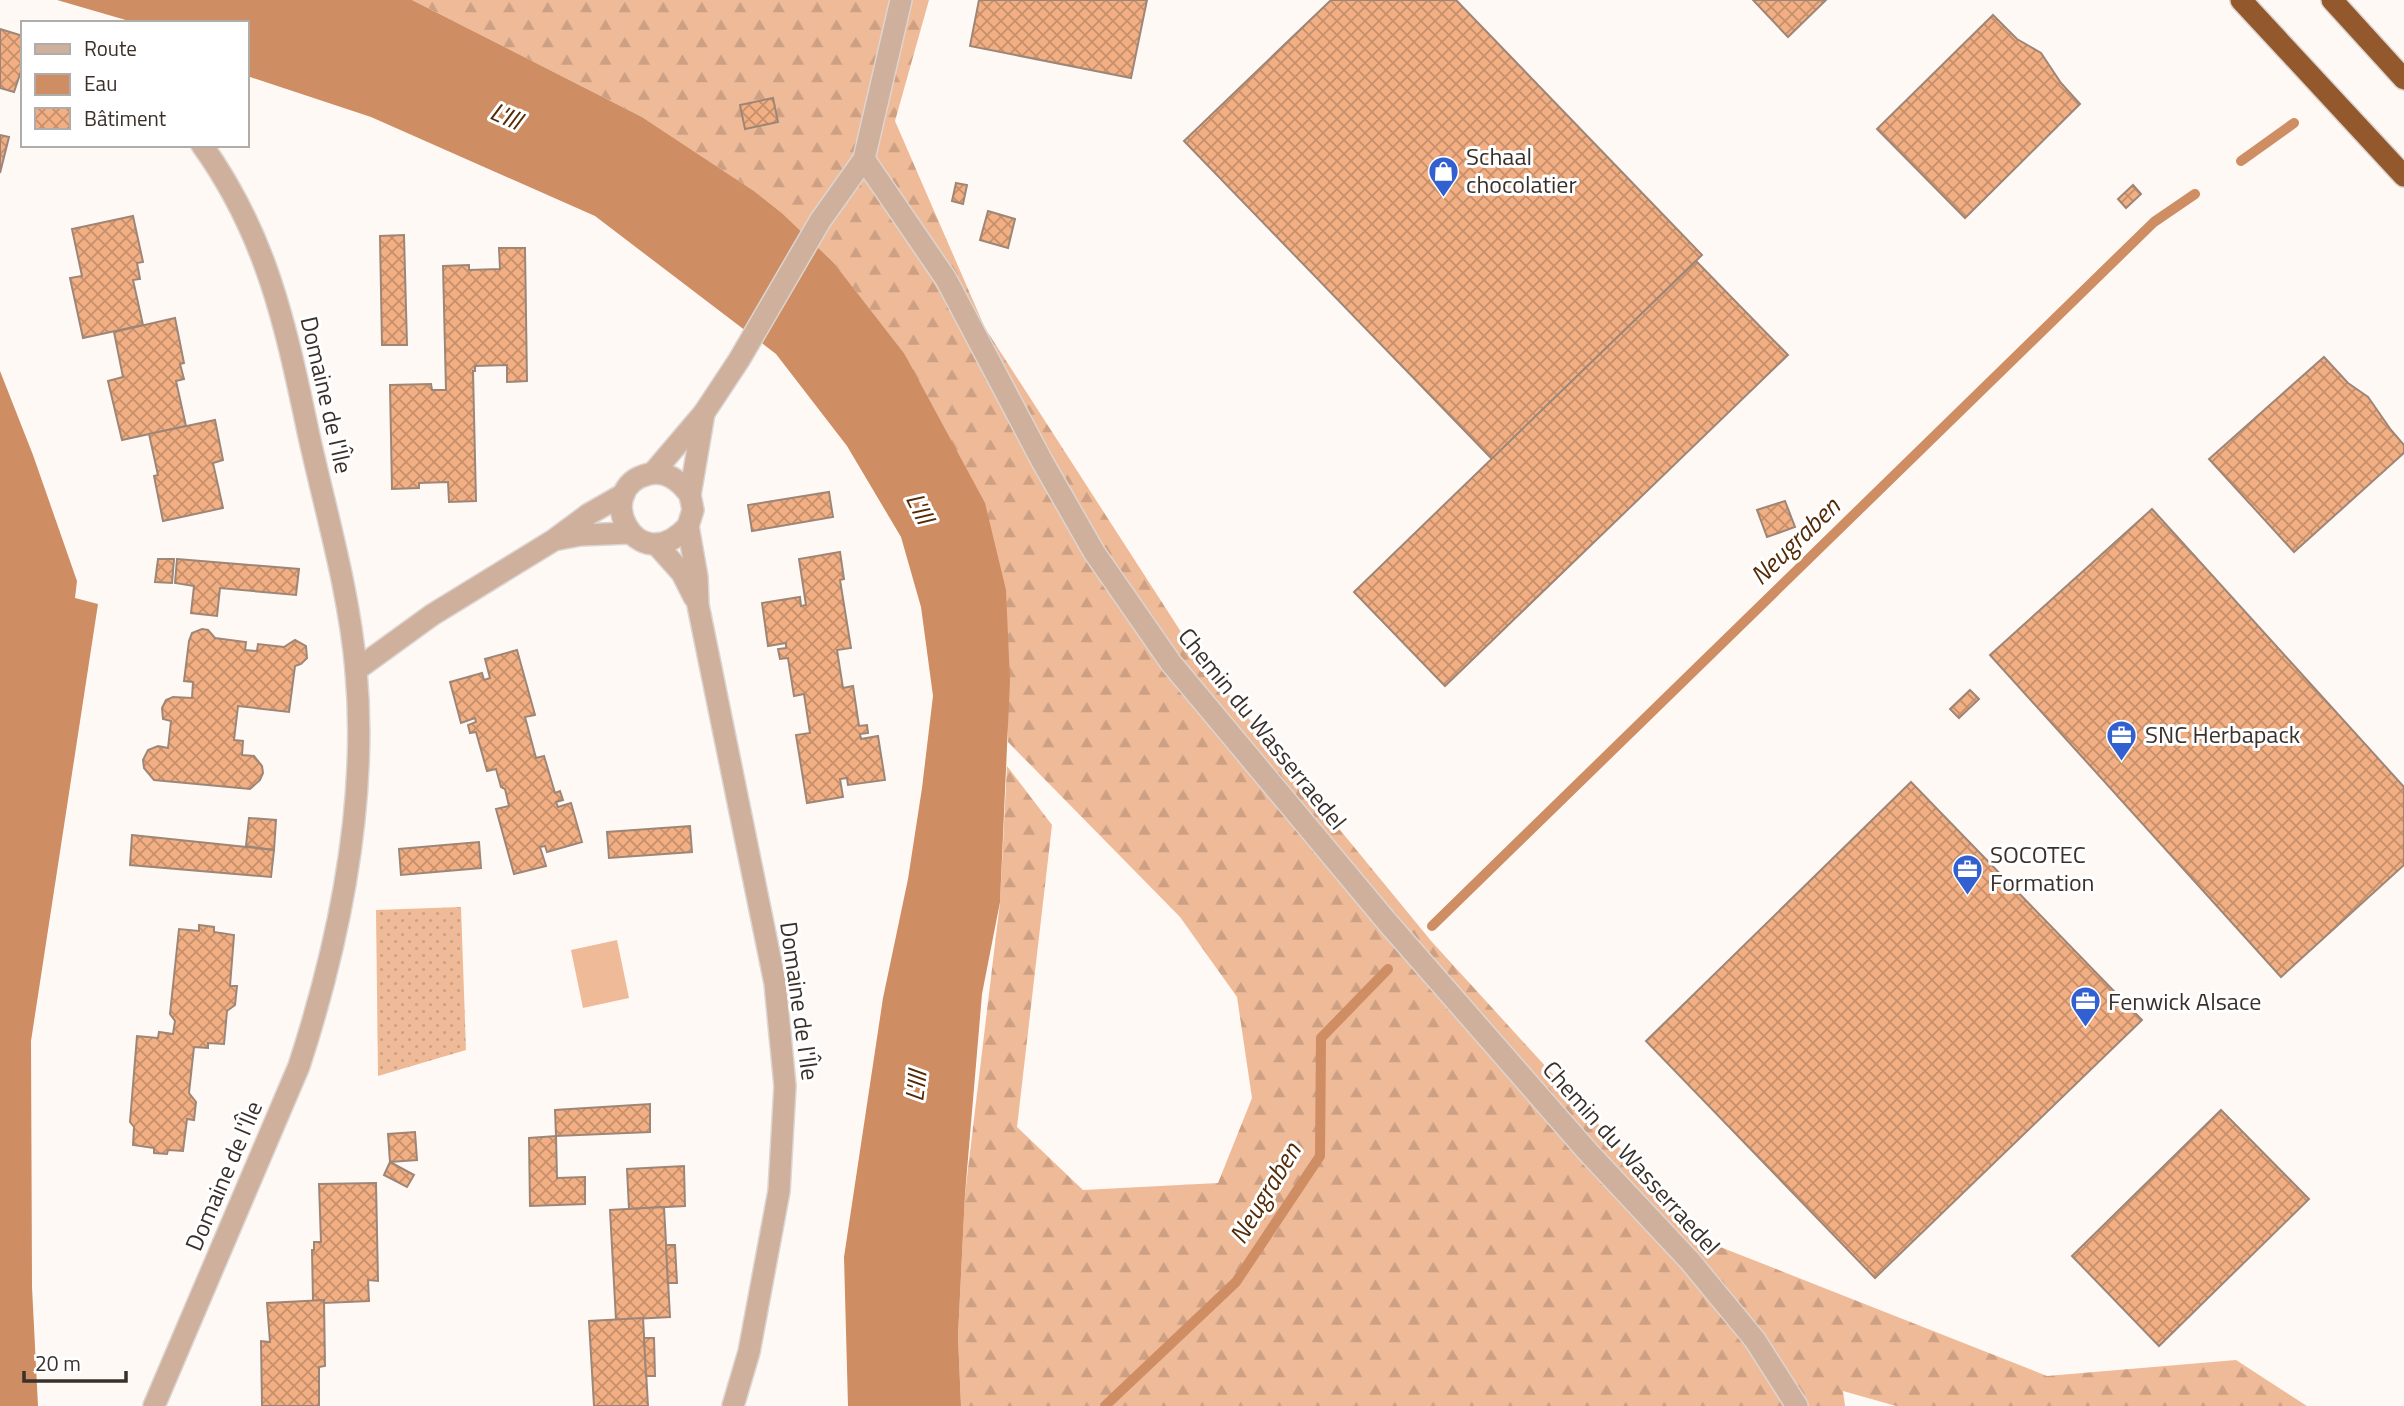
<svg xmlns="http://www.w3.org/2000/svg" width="2404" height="1406" font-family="'Titillium Web',sans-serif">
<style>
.grass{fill:url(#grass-dots)}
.forest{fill:url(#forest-firs)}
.pitch{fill:#efba98}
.water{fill:#ce8d62}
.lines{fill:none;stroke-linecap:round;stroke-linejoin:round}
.stream{stroke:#ce8d62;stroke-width:10}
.building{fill:url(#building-cross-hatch);stroke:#9e8677;stroke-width:2}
.street-casing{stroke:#dcd5d1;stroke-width:24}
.highway-casing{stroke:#dcd5d1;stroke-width:24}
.street{stroke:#ceb09c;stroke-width:21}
.highway{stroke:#94582d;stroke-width:21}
.labels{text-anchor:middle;stroke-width:6;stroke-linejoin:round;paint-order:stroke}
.poi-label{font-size:24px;fill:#3a302a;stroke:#fff;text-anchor:start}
.street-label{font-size:24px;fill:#3a302a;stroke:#fff}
.water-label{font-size:26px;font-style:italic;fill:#542a07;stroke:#fff}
</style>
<defs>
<pattern id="grass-dots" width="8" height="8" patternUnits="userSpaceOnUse" patternTransform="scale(1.75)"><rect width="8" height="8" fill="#efba98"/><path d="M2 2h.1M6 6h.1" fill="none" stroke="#cea083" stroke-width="1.8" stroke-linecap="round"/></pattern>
<pattern id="forest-firs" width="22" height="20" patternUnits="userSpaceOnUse" patternTransform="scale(1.75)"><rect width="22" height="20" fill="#efba98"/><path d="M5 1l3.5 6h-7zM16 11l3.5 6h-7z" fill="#cea083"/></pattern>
<pattern id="building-cross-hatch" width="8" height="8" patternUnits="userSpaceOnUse" patternTransform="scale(1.75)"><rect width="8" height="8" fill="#f2af83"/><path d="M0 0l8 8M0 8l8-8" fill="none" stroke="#c58f6b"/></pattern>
</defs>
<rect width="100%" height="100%" fill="#fff9f6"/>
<path class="grass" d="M461 907 466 1050 378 1076 376 910Z"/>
<path class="forest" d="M412 0H929L895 121 985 328 1194 652 1432 942 1705 1241 2047 1376 2236 1360 2307 1406H1896L1843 1391 1845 1406H961L958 1336 965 1194 1000 902 1007 766 1052 825 1017 1127 1083 1190 1218 1183 1252 1098 1237 997 1180 917 1008 742 1006 590 904 353 834 263 783 214 754 191 642 117Z"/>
<path class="pitch" d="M617 940 629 998 583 1008 571 950Z"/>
<g class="water">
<path d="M57 0H412L642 117 754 191 783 214 834 263 904 353 985 503 1006 590 1010 681 1000 902 982 994 965 1194 958 1336 961 1406H848L844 1257 883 998 908 879 922 788 933 696 921 607 901 537 847 446 776 354 595 216 371 117 247 76V23H136Z"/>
<path d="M0 371 33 455 77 581 75 598 98 604 31 1041 32 1287 38 1406H0Z"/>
</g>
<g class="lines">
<g class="stream">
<path d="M2241 161 2294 123"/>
<path d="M1432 926 2154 222 2195 194"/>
<path d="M1105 1406 1236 1282 1320 1156 1321 1038 1388 969"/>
</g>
</g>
<g class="building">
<path d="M979 0H1147L1131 78 970 46Z"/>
<path d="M1331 0H1456L1702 255 1492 459 1184 141Z"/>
<path d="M1753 0H1826L1788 37Z"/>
<path d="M1993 15 2017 39 2041 53 2061 83 2080 104 1965 218 1877 129Z"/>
<path d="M0 29 23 36V65L14 92 0 88Z"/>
<path d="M773 98 778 122 745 129 740 105Z"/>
<path d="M0 135 9 137 0 173Z"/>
<path d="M956 183 967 185 963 204 952 201Z"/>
<path d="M2133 185 2141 194 2126 208 2118 199Z"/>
<path d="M988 211 1015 219 1008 248 980 240Z"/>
<path d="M133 216 143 262 137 263 140 279 133 280 143 325 83 338 70 278 82 276 72 229Z"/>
<path d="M404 235 407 345H382L380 236Z"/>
<path d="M499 248H525L527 381 507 382V365L475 366V371H473L476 501 449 502 448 482 419 483V488L392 489 390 385 431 384 432 390H446L443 266 469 265V270L500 269Z"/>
<path d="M1696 261 1788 355 1445 686 1354 592Z"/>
<path d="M175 318 184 363 180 364 184 379 176 381 186 426 122 440 108 381 123 377 114 332Z"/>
<path d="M2324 357 2348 383 2368 397 2391 430 2404 445V453L2294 552 2209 459Z"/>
<path d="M215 420 223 460 213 463 223 508 163 521 154 476 158 475 149 434Z"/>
<path d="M829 492 833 517 752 531 748 505Z"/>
<path d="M1785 501 1795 527 1767 537 1757 510Z"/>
<path d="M2152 509 2404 787V865L2281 977 1990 655Z"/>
<path d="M840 552 844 579 840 580 851 648 837 650 843 688 853 686 859 726 867 725 868 733 860 734 861 739 878 736 885 780 848 785 847 778 840 779 843 797 807 803 796 735 810 733 804 694 794 696 788 658 780 659 778 649 786 648V643L768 646 762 603 800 597 801 606 806 605 799 559Z"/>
<path d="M158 559H174L172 583 155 582Z"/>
<path d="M177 559 299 569 296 595 220 588 217 616 191 613 194 586 175 583Z"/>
<path d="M202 629 208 630 215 638 246 642 245 650 257 651 258 644 284 647 295 640 306 646 307 658 301 664 295 666 289 712 238 706 234 740 243 741 242 755 254 756 262 766 263 773 260 780 250 789 154 780 144 768 143 760 148 750 158 746 168 748 171 721 163 719 162 708 166 700 173 697 192 698 193 682 184 681 189 641 192 633Z"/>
<path d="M517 650 535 715 525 717 536 758 544 756 555 793 560 791 563 800 556 802 558 807 571 803 582 842 547 852 545 846 540 847 546 866 514 874 496 809 509 806 505 789 501 787 496 769 487 771 476 732 470 733 468 725 476 722 475 718 461 723 450 682 482 673 484 680 490 678 485 659Z"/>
<path d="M1970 690 1979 699 1959 718 1950 709Z"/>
<path d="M1911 782 2142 1020 1875 1278 1646 1041Z"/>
<path d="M249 818 276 820 274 850 246 846Z"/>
<path d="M690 826 692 852 609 858 607 832Z"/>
<path d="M132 835 274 850 271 877 130 865Z"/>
<path d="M479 842 481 868 401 875 399 849Z"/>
<path d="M199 925 214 927V932L234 935 230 986H237L235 1005 227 1011 224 1044 208 1043V1048L194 1047 189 1093 196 1102 194 1120 187 1119 183 1151 168 1150 167 1154 154 1153V1148L133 1145 134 1127 130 1122 137 1036 158 1038 159 1032 173 1034 175 1021 170 1014 179 929 199 931Z"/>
<path d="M650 1104V1132L556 1136 555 1110Z"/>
<path d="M2221 1110 2309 1199 2159 1346 2072 1256Z"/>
<path d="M415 1132 417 1160 390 1162 388 1134Z"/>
<path d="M556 1136 557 1178 585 1177V1204L530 1206 529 1138Z"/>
<path d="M390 1162 414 1175 407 1187 384 1175Z"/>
<path d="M684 1166 685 1206 629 1209 627 1169Z"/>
<path d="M376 1183 378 1281 368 1280 369 1301 324 1303V1300L313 1301 312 1250H314V1242H321L319 1184Z"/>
<path d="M664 1207 670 1317 616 1320 610 1210Z"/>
<path d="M666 1245H675L677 1283H668Z"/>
<path d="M324 1300 325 1366 319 1367V1406H262L261 1341 270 1342 267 1303Z"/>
<path d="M643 1318 648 1406H594L589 1321Z"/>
<path d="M644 1338H654L655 1376H646Z"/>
</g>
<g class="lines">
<defs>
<g id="street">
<path d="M864 159 946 279 1042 461 1094 552 1171 663 1388 923 1588 1152 1690 1261 1755 1340 1797 1406"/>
<path d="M704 413 690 495 693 510 688 526 697 577 698 605 775 983 785 1086 779 1191 749 1352 733 1406"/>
<path d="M653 473 704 413 739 360 820 221 864 159 901 0"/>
<path d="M688 526C636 583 590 488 649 474 667 470 680 481 690 495"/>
<path d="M559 539 580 535 629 533"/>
<path d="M657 545 682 573 694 597"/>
<path d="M356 670 432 615 554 540 589 514 624 494"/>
<path d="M154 1406 299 1066C340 940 368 803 356 670 349 590 326 513 309 436 286 328 268 237 202 145"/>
</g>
<g id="highway">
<path d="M2241 0 2404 176"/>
<path d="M2332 0 2404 79"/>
</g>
</defs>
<use href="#street" class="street-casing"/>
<use href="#highway" class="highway-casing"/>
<use href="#street" class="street"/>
<use href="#highway" class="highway"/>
</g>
<defs>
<symbol id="shop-pin" viewBox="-11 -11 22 30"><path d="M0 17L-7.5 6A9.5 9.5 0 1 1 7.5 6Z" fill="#3260d0" stroke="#fff"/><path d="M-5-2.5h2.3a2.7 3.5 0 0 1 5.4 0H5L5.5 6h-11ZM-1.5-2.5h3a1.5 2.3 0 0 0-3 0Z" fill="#fff"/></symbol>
<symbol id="office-pin" viewBox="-11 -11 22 30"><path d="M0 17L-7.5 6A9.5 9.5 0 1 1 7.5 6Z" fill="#3260d0" stroke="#fff"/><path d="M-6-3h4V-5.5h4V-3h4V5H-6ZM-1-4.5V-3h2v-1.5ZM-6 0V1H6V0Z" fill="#fff"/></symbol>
</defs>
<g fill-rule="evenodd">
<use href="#shop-pin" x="1426" y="154" width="35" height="47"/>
<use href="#office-pin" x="2104" y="718" width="35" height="47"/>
<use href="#office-pin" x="1950" y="852" width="35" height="47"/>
<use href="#office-pin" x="2068" y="984" width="35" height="47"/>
</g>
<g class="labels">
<g class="poi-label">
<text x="1466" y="165">Schaal<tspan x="1466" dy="28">chocolatier</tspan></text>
<text x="2145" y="743">SNC Herbapack</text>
<text x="1990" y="863">SOCOTEC<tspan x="1990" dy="28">Formation</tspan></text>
<text x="2108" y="1010">Fenwick Alsace</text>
</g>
<g class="street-label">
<text transform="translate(326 395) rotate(77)" y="8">Domaine de l'Île</text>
<text transform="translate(1262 729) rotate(51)" y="8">Chemin du Wasserraedel</text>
<text transform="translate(799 1001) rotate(82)" y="8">Domaine de l'Île</text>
<text transform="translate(1631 1158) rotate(48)" y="8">Chemin du Wasserraedel</text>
<text transform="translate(224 1176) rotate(-67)" y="8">Domaine de l'Île</text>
</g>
<g class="water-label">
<text transform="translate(506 116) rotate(24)" y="9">L'Ill</text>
<text transform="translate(920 508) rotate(64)" y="9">L'Ill</text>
<text transform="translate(1795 541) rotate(-44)" y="9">Neugraben</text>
<text transform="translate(916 1086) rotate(-83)" y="9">L'Ill</text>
<text transform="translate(1265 1193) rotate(-59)" y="9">Neugraben</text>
</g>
</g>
<rect x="21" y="21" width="228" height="126" fill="#ffffff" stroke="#b0acaa" stroke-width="2"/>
<rect x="35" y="44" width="35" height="10" fill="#ceb09c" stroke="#b0acaa" stroke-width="2"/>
<text x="84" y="56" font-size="21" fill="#3a302a">Route</text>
<rect x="35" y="74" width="35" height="21" fill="#ce8d62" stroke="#b0acaa" stroke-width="2"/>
<text x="84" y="91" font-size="21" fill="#3a302a">Eau</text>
<rect x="35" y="108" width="35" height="21" fill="url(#building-cross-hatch)" stroke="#b0acaa" stroke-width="2"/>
<text x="84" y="126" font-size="21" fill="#3a302a">Bâtiment</text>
<path d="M24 1371v10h102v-10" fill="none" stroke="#3a302a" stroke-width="3.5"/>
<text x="35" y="1371" font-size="21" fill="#3a302a" stroke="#ffffff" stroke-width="5" paint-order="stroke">20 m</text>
</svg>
